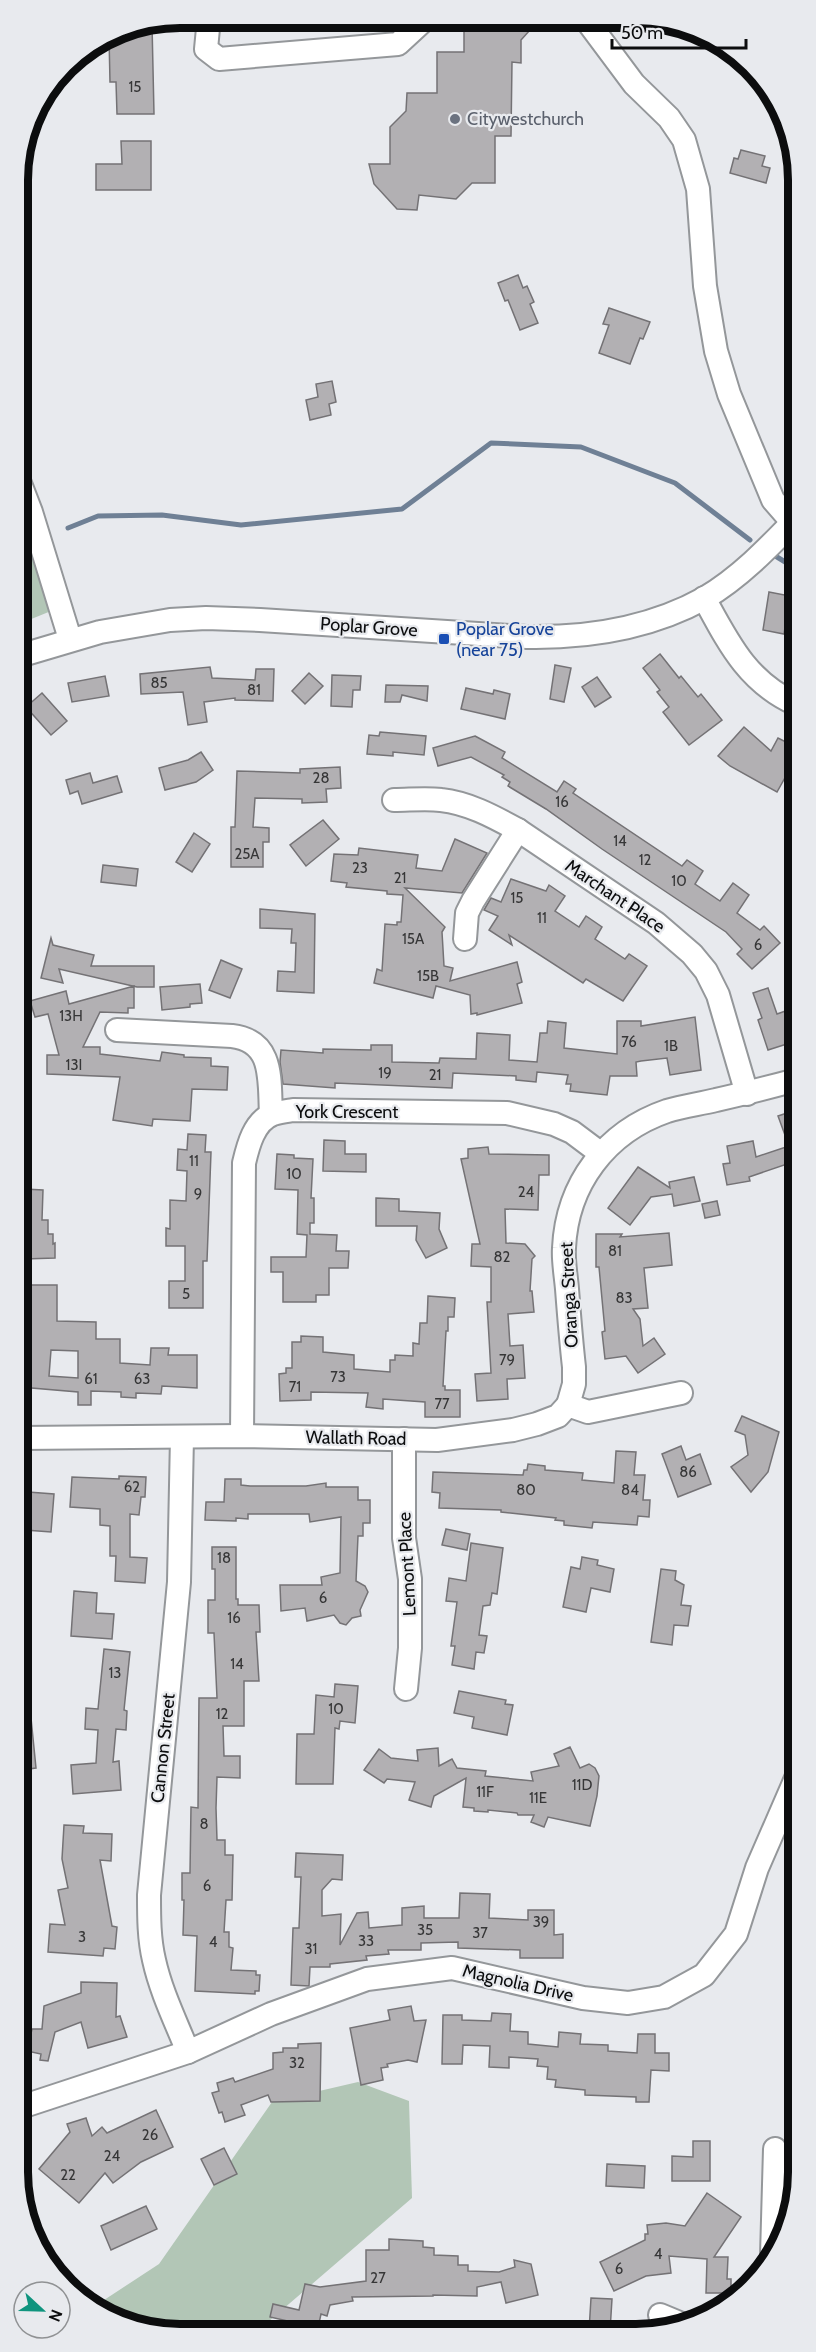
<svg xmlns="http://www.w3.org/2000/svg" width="816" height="2352" font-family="Cabin,sans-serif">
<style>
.green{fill:#b2c6b6}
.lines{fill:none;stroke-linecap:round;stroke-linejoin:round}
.stream{stroke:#6f8095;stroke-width:5}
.building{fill:#b2b0b3;stroke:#747275;stroke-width:1.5;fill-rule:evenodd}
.minor-casing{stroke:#94979a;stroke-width:26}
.minor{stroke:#fff;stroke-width:22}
.worship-dot{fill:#6b7280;stroke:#e8eaee;stroke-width:2}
.transit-dot{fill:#1a4fb4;stroke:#e8eaee;stroke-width:2}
.labels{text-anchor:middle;stroke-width:4.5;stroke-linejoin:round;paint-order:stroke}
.number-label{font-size:15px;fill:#363637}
.worship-label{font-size:18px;fill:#5b616d;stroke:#e8eaee;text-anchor:start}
.street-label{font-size:18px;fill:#0c0d0e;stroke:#e8eaee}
.transit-label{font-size:18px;fill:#164399;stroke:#e8eaee;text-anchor:start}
.rim{fill:none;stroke:#0c0d0e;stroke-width:8}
</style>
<rect width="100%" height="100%" fill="#e8eaee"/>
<g class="green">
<path d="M19 500 56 609 19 624Z"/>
<path d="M358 2082 409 2101 412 2198 268 2322 256 2331H149L98 2304 159 2264 272 2102Z"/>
</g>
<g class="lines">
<g class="stream">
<path d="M68 528 98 516 162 515 241 525 402 509 491 443 581 447 675 483 750 540"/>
<path d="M777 557 795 568"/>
</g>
</g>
<g class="building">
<path d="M477 20H539L521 40V63L512 62 511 136H495V183H472L456 199 419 195 417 210 397 209 374 184 369 164H390V127L406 111 407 93H437V52H464V30H477Z"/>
<path d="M152 24 154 114H117L116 82H110L109 36 119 30Z"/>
<path d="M121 141H151V190H96V164H122Z"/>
<path d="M741 150 765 156 762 166 770 168 766 183 730 173 734 158 738 159Z"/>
<path d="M518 275 523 288 527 286 534 302 530 304 538 323 520 330 508 300 505 301 498 283Z"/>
<path d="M609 308 650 322 643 339 640 338 630 364 599 353 609 325 603 324Z"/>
<path d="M332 381 336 402 329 404 331 415 310 420 306 400 318 397 316 384Z"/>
<path d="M769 592 790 596 784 634 763 630Z"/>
<path d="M660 654 679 678 681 676 698 697 701 694 722 720 689 745 663 712 669 707 657 692 660 690 643 668Z"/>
<path d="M555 665 571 668 564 702 550 699Z"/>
<path d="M210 667 212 678 255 680 256 669H274L273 701 235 700V698L204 702 207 722 188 725 183 692 141 694 140 674Z"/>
<path d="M309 673 323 686 305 704 292 691Z"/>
<path d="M332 675 361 676 360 690H353L352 707 331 706Z"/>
<path d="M105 676 109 696 72 702 68 683Z"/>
<path d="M597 677 611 697 595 707 582 687Z"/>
<path d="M386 685 428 686 427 701 402 695 400 702H385Z"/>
<path d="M466 688 493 694 494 690 510 694 505 719 461 709Z"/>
<path d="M42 693 67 721 51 735 26 707Z"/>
<path d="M744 727 771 751 778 738 796 747V758L777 792 730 766 718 756Z"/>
<path d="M380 732 426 736 424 755 393 752V756L367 754 369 735 379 736Z"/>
<path d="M475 736 505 752 502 758 557 792 564 781 576 789 573 793 682 866 687 860 703 871 695 884 720 901 733 883 749 895 737 913 760 930 764 926 780 943 752 969 737 954 742 949 726 932 602 849 546 809 508 786 510 782 502 777 504 775 471 757 438 766 433 748Z"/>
<path d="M201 752 213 770 196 782 165 790 159 768 188 760Z"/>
<path d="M340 767 341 788 326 789 327 802 302 803V799L255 798 253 827 269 828V842H263V867H231V827H235L237 771 300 773V769Z"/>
<path d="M90 773 93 783 117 776 122 792 82 804 78 791 70 794 66 780Z"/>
<path d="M323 820 339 839 306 866 290 845Z"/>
<path d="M194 833 210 844 192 872 176 862Z"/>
<path d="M455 839 487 853 462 893 405 888 445 927 442 932 444 966 453 968 450 981 517 962 522 982 517 984 522 1003 477 1015V1013L471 1014 470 995 436 986 433 998 374 983 377 969 382 971 385 924 397 925V922H401L403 895 387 894V891L346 887 347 883 331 881 334 854 358 855 359 848 418 855 416 868 442 871Z"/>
<path d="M103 865 138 869 136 886 101 882Z"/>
<path d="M511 879 546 891 549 885 565 896 555 911 579 927 586 916 602 927 595 939 625 959 629 954 647 966 623 1001 586 979 583 983 509 935 512 945 489 930 498 916 484 910 491 898 501 902Z"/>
<path d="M260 909 315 914 314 993 277 991 278 971 295 972 296 943H291L292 929 260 928Z"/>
<path d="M51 938 53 945 94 955 91 966H154V987H137L59 969 63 983 41 978Z"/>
<path d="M221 960 242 969 230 998 209 990Z"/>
<path d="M200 984 202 1003 190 1004V1007L162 1010 160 987Z"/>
<path d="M134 986V1008H128V1013L100 1012 83 1047H100V1054L160 1061 162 1052 184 1055V1057L211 1058V1066L228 1067 227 1090 192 1089 190 1121 153 1119 152 1126 113 1120 120 1077 47 1074V1055H59L48 1014 35 1017 30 1001 66 991 69 1004Z"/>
<path d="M768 988 777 1014 791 1009 796 1024V1033L790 1035 793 1042 768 1050 758 1020 762 1018 753 993Z"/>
<path d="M695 1017 701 1070 670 1075 667 1058 641 1061 636 1062 637 1076H610L607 1095 570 1091 571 1084H566L568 1075 537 1072 536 1082 516 1080V1076L453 1073 452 1088 335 1083V1088L283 1084 280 1062 281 1050 323 1053V1049L371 1050V1045H392V1062L439 1063 440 1058 476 1059 477 1033 510 1035 509 1060 537 1062 540 1033H547L548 1021 566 1023 564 1048 617 1054V1021H641V1026Z"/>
<path d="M793 1111 796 1118V1161L749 1177 750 1181 727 1185 723 1164 730 1163 727 1146 753 1141 756 1157 789 1146 778 1116Z"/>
<path d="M188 1134 206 1135 205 1152H211L207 1261H203V1308H169V1281H185V1246H166V1228L170 1229V1200L186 1201 187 1171 177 1170 178 1149 187 1150Z"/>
<path d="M324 1140 345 1141V1154H366V1172L323 1171Z"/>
<path d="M488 1147 489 1154 549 1155V1175H539L538 1210 505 1209 506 1243 525 1244 535 1256 532 1259 530 1291H532L534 1312 508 1314 510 1346 523 1345 525 1378 507 1379 508 1399 477 1401 475 1374 491 1373 487 1302H491V1267L471 1266 472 1244H480L461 1159 468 1158V1149Z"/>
<path d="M277 1154 294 1155V1158L313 1159 311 1198H314V1223H310V1234L337 1235 336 1251H349L348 1268H329V1295H316V1302H283V1272H271V1257H306L307 1235 297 1234 298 1190 275 1189Z"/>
<path d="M638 1167 670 1188 669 1182 694 1177 700 1201 674 1206 672 1194 651 1197 630 1225 608 1208Z"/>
<path d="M24 1189 43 1190 42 1220H48V1234H53V1244L55 1243V1258L24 1259 23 1211H20V1196H24Z"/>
<path d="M376 1198 399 1199V1211L440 1213 439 1229 447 1248 426 1258 416 1240 417 1226H376Z"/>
<path d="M717 1201 720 1215 705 1218 702 1204Z"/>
<path d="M669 1233 672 1265 644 1268 648 1308 633 1309 640 1319 643 1346 654 1338 665 1354 638 1373 626 1356 605 1359 602 1332 605 1331 599 1267H596V1234H622L620 1237Z"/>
<path d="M31 1285H57V1321L96 1322V1339H120V1363L150 1365 151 1348H169L168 1355H197V1388L162 1386 161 1394 136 1393V1398L121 1397V1392L91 1391V1405H78V1392L20 1387V1359H28L29 1355H31ZM51 1350 78 1351V1378L49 1376Z"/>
<path d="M428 1296 455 1298 454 1317H448V1331H446L443 1386H445V1390H460V1417H425V1402L383 1399V1409L366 1407 368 1393 311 1392V1400L280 1401 279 1374 286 1373V1368H292V1342H301V1336L323 1337V1352L354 1355V1369L390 1372V1360H395V1355L413 1356V1343L419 1344 420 1323H427Z"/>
<path d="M742 1416 779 1432 768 1472 751 1492 731 1467 748 1455 745 1435 735 1431Z"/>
<path d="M681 1446 686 1460 700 1454 711 1484 678 1497 662 1454Z"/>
<path d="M616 1451 636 1452 634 1475H645L643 1500H650L649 1517 638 1516 637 1525 593 1522 592 1528 564 1525V1521L555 1520 556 1518 501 1512V1510L439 1508 440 1493 432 1492 433 1472 523 1475 524 1470H527L528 1464 545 1466V1470L583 1473 582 1480 614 1483Z"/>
<path d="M119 1476 146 1477 145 1497H141L139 1515 130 1514V1557L147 1558 145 1583 115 1581 116 1556H110V1526L100 1525V1509L70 1507 72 1477 119 1479Z"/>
<path d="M225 1479H241V1485L250 1486H306L326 1483V1487H358V1500H370V1523H363V1536H358L356 1581 365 1586 368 1592 360 1610 361 1616 352 1618 346 1625 340 1623 334 1615 307 1621 305 1608 281 1611 280 1585H322L321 1577 340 1573 341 1517 310 1522 309 1514H248V1519L236 1518V1521L205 1520 206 1502H224Z"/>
<path d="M28 1492 54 1494 51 1532 25 1530Z"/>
<path d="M446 1529 470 1534 467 1550 442 1545Z"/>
<path d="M471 1543 503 1548 497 1594 492 1593 490 1605 483 1606 479 1635 487 1636 484 1653 476 1652 474 1669 452 1665 455 1646H451L457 1602 446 1601 449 1578 466 1581Z"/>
<path d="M212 1547H236V1599H238V1605H259L260 1632H256L259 1681H244V1726H223L224 1756H240V1778L217 1777 216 1808 217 1840H225V1855H233L232 1900H226L224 1932H229V1947L233 1948 231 1970 256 1971V1975H260L259 1991H255V1994L195 1991 197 1936 183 1935 184 1900H182V1873H190L191 1807 198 1808 199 1698H217L214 1633H208V1600H215V1569H212Z"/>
<path d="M582 1557 598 1560 597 1565 614 1569 610 1592 591 1588 586 1612 563 1607 571 1567 580 1569Z"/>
<path d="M661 1569 676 1571 675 1580 684 1585 681 1605 691 1606 688 1626 674 1625 672 1645 651 1642Z"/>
<path d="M74 1591 97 1593 96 1613 114 1614 112 1639 71 1636Z"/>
<path d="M104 1649 130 1652 124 1710 127 1711 126 1730 116 1729 113 1762 119 1761 121 1790 73 1794 71 1765 96 1763 98 1730 85 1729 86 1708 98 1709Z"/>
<path d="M335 1684 358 1686 355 1723 340 1721 339 1729 335 1728 333 1784H296L297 1734H314L316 1695 334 1697Z"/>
<path d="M459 1691 506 1700 505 1704 513 1705 507 1735 472 1728 474 1717 454 1713Z"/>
<path d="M21 1718H31L36 1768 21 1770Z"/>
<path d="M570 1747 580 1768 589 1764 595 1768 599 1776 597 1796 590 1826 548 1817 544 1827 531 1822 534 1815H518L517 1813 488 1810V1812L474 1811V1808L463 1807 466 1778 434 1796 431 1807 409 1800 415 1782 387 1779 384 1783 364 1770 379 1749 391 1758 418 1761 417 1750 438 1748 439 1766 452 1759 457 1768 486 1771 485 1776 533 1781 531 1772 559 1766 554 1754Z"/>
<path d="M64 1825 84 1826 83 1833 112 1834 111 1861 100 1860 112 1926 117 1927 115 1949 104 1948 103 1956 48 1952 50 1924 65 1925 58 1890 68 1888 62 1859Z"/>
<path d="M296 1853 343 1855 342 1880 332 1879 322 1890V1916L341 1914 340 1945 357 1913 368 1912 369 1928 402 1925V1908L424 1906V1918H459L460 1893 490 1894 489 1918 528 1920V1910H554V1935L563 1934V1958H520V1950L458 1948V1942L421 1943V1950H388L389 1954 366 1956 367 1960 330 1964V1967H310L309 1986 291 1985 293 1928H299L301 1877H295Z"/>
<path d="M81 1982 117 1983 116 2017 120 2016 127 2037 88 2048 81 2022 55 2032 48 2061 40 2060 41 2054 27 2051 32 2029H42L44 2006 81 1993Z"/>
<path d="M411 2006 414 2021 426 2020 417 2062 408 2060 387 2064 388 2067 381 2068 383 2080 361 2085 350 2028 390 2020 388 2010Z"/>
<path d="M492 2013 511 2014 510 2031 528 2032V2044L558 2047 559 2032 581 2034 580 2044 608 2045V2051L637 2053 638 2034H655V2053H669V2071L651 2070 649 2102H636V2097L585 2095V2090L555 2087 556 2080 547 2079 548 2067 537 2066 538 2059 509 2057V2068L489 2067 490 2046 463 2045 462 2064H442L443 2015H462V2020L491 2021Z"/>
<path d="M321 2043 320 2101 271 2102 268 2095 241 2105 245 2115 225 2122 222 2112 219 2113 212 2093 219 2091 217 2083 233 2078 235 2082 273 2069V2053L283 2052V2048H298V2044Z"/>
<path d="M156 2110 173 2147 141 2162 113 2183 105 2173 79 2203 39 2169 70 2132 67 2124 86 2118 92 2136 102 2127 107 2133Z"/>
<path d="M693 2141H710V2181H672V2156L693 2157Z"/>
<path d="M224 2148 237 2174 214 2185 201 2159Z"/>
<path d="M607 2164 645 2166 644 2188 606 2186Z"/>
<path d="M707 2193 741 2217 714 2257H728L727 2279H731V2293H706L707 2259 669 2256 671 2273 646 2276 614 2291 600 2262 645 2240V2234H648L647 2225 666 2223 685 2226Z"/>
<path d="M146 2206 157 2229 111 2250 101 2226Z"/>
<path d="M389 2239 423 2241V2247L434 2248V2255L458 2256V2265H468V2271L499 2272 515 2267 514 2260 531 2264 538 2295 506 2303 501 2282 477 2287V2296L433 2295V2296L352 2297 353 2301 330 2305 327 2316 321 2314 318 2328 270 2317 273 2304 299 2310 305 2284 320 2287 366 2281V2250H389Z"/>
<path d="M591 2298 612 2299 610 2331H589Z"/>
</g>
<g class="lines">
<defs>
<g id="minor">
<path d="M209 18 206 49 219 59 398 44 424 20"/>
<path d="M587 21 634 84 669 118 684 140 698 189 705 286 716 351 729 394 773 500 793 523"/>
<path d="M19 481 31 512 70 639"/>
<path d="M704 598C728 642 747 682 796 704"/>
<path d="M19 656 100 632 170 620 206 618 260 620 527 637C588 638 651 628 705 598 739 578 767 549 795 520"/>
<path d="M394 800C409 800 426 798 441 800 469 803 494 817 518 830L656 923 692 954 706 971 718 995 747 1094"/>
<path d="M465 939 467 913 473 901 518 830"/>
<path d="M117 1030 232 1036C275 1041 269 1082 271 1114"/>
<path d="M568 1405 574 1384V1367C571 1341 569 1315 567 1289 566 1276 563 1261 564 1248 567 1184 606 1132 667 1111 683 1106 700 1104 716 1100 743 1094 770 1087 796 1080"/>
<path d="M242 1436 244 1163C248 1146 254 1121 273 1114 279 1112 287 1111 293 1110L507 1113 554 1124 572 1132 600 1153"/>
<path d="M182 1437 179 1582 149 1895C149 1917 149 1939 154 1960 161 1992 176 2022 188 2052"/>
<path d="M20 1438 242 1436 437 1440 513 1430 537 1424 558 1416 568 1405 588 1412 681 1393"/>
<path d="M404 1439V1538L410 1579V1648L406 1689"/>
<path d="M21 2107 188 2052 271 2014 367 1979 452 1968 583 1998 628 2003 664 1997 704 1975 736 1934 757 1868 797 1776"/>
<path d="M772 2255 775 2149"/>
<path d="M660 2315 684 2325"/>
</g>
</defs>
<use href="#minor" class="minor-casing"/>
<use href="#minor" class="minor"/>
</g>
<circle class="worship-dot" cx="455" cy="119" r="6"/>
<rect class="transit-dot" x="438" y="633" width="12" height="12" rx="3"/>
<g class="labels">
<g class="number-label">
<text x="135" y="92">15</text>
<text x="159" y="688">85</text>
<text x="254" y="695">81</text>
<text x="321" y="783">28</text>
<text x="562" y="807">16</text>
<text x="620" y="846">14</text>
<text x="247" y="859">25A</text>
<text x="645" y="865">12</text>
<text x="360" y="873">23</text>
<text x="400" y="883">21</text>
<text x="679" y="886">10</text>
<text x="517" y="903">15</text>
<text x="542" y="923">11</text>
<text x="413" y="944">15A</text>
<text x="758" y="950">6</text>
<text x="428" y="981">15B</text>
<text x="71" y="1021">13H</text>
<text x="629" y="1047">76</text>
<text x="671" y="1051">1B</text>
<text x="74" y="1070">13I</text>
<text x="385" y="1078">19</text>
<text x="435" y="1080">21</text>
<text x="194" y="1166">11</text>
<text x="294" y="1179">10</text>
<text x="526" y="1197">24</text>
<text x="198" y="1199">9</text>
<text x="615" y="1256">81</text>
<text x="502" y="1262">82</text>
<text x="186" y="1299">5</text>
<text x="624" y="1303">83</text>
<text x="507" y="1365">79</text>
<text x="338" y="1382">73</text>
<text x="91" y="1384">61</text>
<text x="142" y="1384">63</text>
<text x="295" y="1392">71</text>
<text x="442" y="1409">77</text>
<text x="688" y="1477">86</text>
<text x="132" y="1492">62</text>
<text x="526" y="1495">80</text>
<text x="630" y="1495">84</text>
<text x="224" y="1563">18</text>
<text x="323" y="1603">6</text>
<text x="234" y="1623">16</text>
<text x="237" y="1669">14</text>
<text x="115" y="1678">13</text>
<text x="336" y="1714">10</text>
<text x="222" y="1719">12</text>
<text x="582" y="1790">11D</text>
<text x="485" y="1797">11F</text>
<text x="538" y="1803">11E</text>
<text x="204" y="1829">8</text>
<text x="207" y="1891">6</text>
<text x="541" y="1927">39</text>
<text x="425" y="1935">35</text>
<text x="480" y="1938">37</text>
<text x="82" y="1942">3</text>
<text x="366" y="1946">33</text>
<text x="213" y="1947">4</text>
<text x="311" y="1954">31</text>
<text x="297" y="2068">32</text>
<text x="150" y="2140">26</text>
<text x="112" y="2161">24</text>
<text x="68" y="2180">22</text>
<text x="658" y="2259">4</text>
<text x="619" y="2274">6</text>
<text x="378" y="2283">27</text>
</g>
<g class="worship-label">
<text x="467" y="125">Citywestchurch</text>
</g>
<g class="street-label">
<text transform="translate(369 627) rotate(4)" y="6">Poplar Grove</text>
<text transform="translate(615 896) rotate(34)" y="6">Marchant Place</text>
<text x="347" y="1118">York Crescent</text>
<text transform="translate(569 1295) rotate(-93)" y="6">Oranga Street</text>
<text transform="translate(356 1438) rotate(1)" y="6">Wallath Road</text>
<text transform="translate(407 1564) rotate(-93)" y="6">Lemont Place</text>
<text transform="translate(163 1748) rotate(-84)" y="6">Cannon Street</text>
<text transform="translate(518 1983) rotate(13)" y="6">Magnolia Drive</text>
</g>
<g class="transit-label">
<text x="456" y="635">Poplar Grove<tspan x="456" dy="21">(near 75)</tspan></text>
</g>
</g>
<path d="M0 0H816V2352H0ZM180 28H636A152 152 0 0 1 788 180V2172A152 152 0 0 1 636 2324H180A152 152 0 0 1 28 2172V180A152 152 0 0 1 180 28Z" fill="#e8eaee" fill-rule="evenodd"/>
<path class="rim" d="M180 28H636A152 152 0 0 1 788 180V2172A152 152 0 0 1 636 2324H180A152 152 0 0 1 28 2172V180A152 152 0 0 1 180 28Z"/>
<g transform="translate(42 2310) rotate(112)"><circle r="28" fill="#e8eaee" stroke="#909294" stroke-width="1.5"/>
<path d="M0-4.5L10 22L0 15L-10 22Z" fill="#0f947e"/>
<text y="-9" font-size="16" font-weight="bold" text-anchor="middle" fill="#0c0d0e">N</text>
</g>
<path d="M612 39v9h134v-9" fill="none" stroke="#0c0d0e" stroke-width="3"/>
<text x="621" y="39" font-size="18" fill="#0c0d0e" stroke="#e8eaee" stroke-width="4.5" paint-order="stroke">50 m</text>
</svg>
